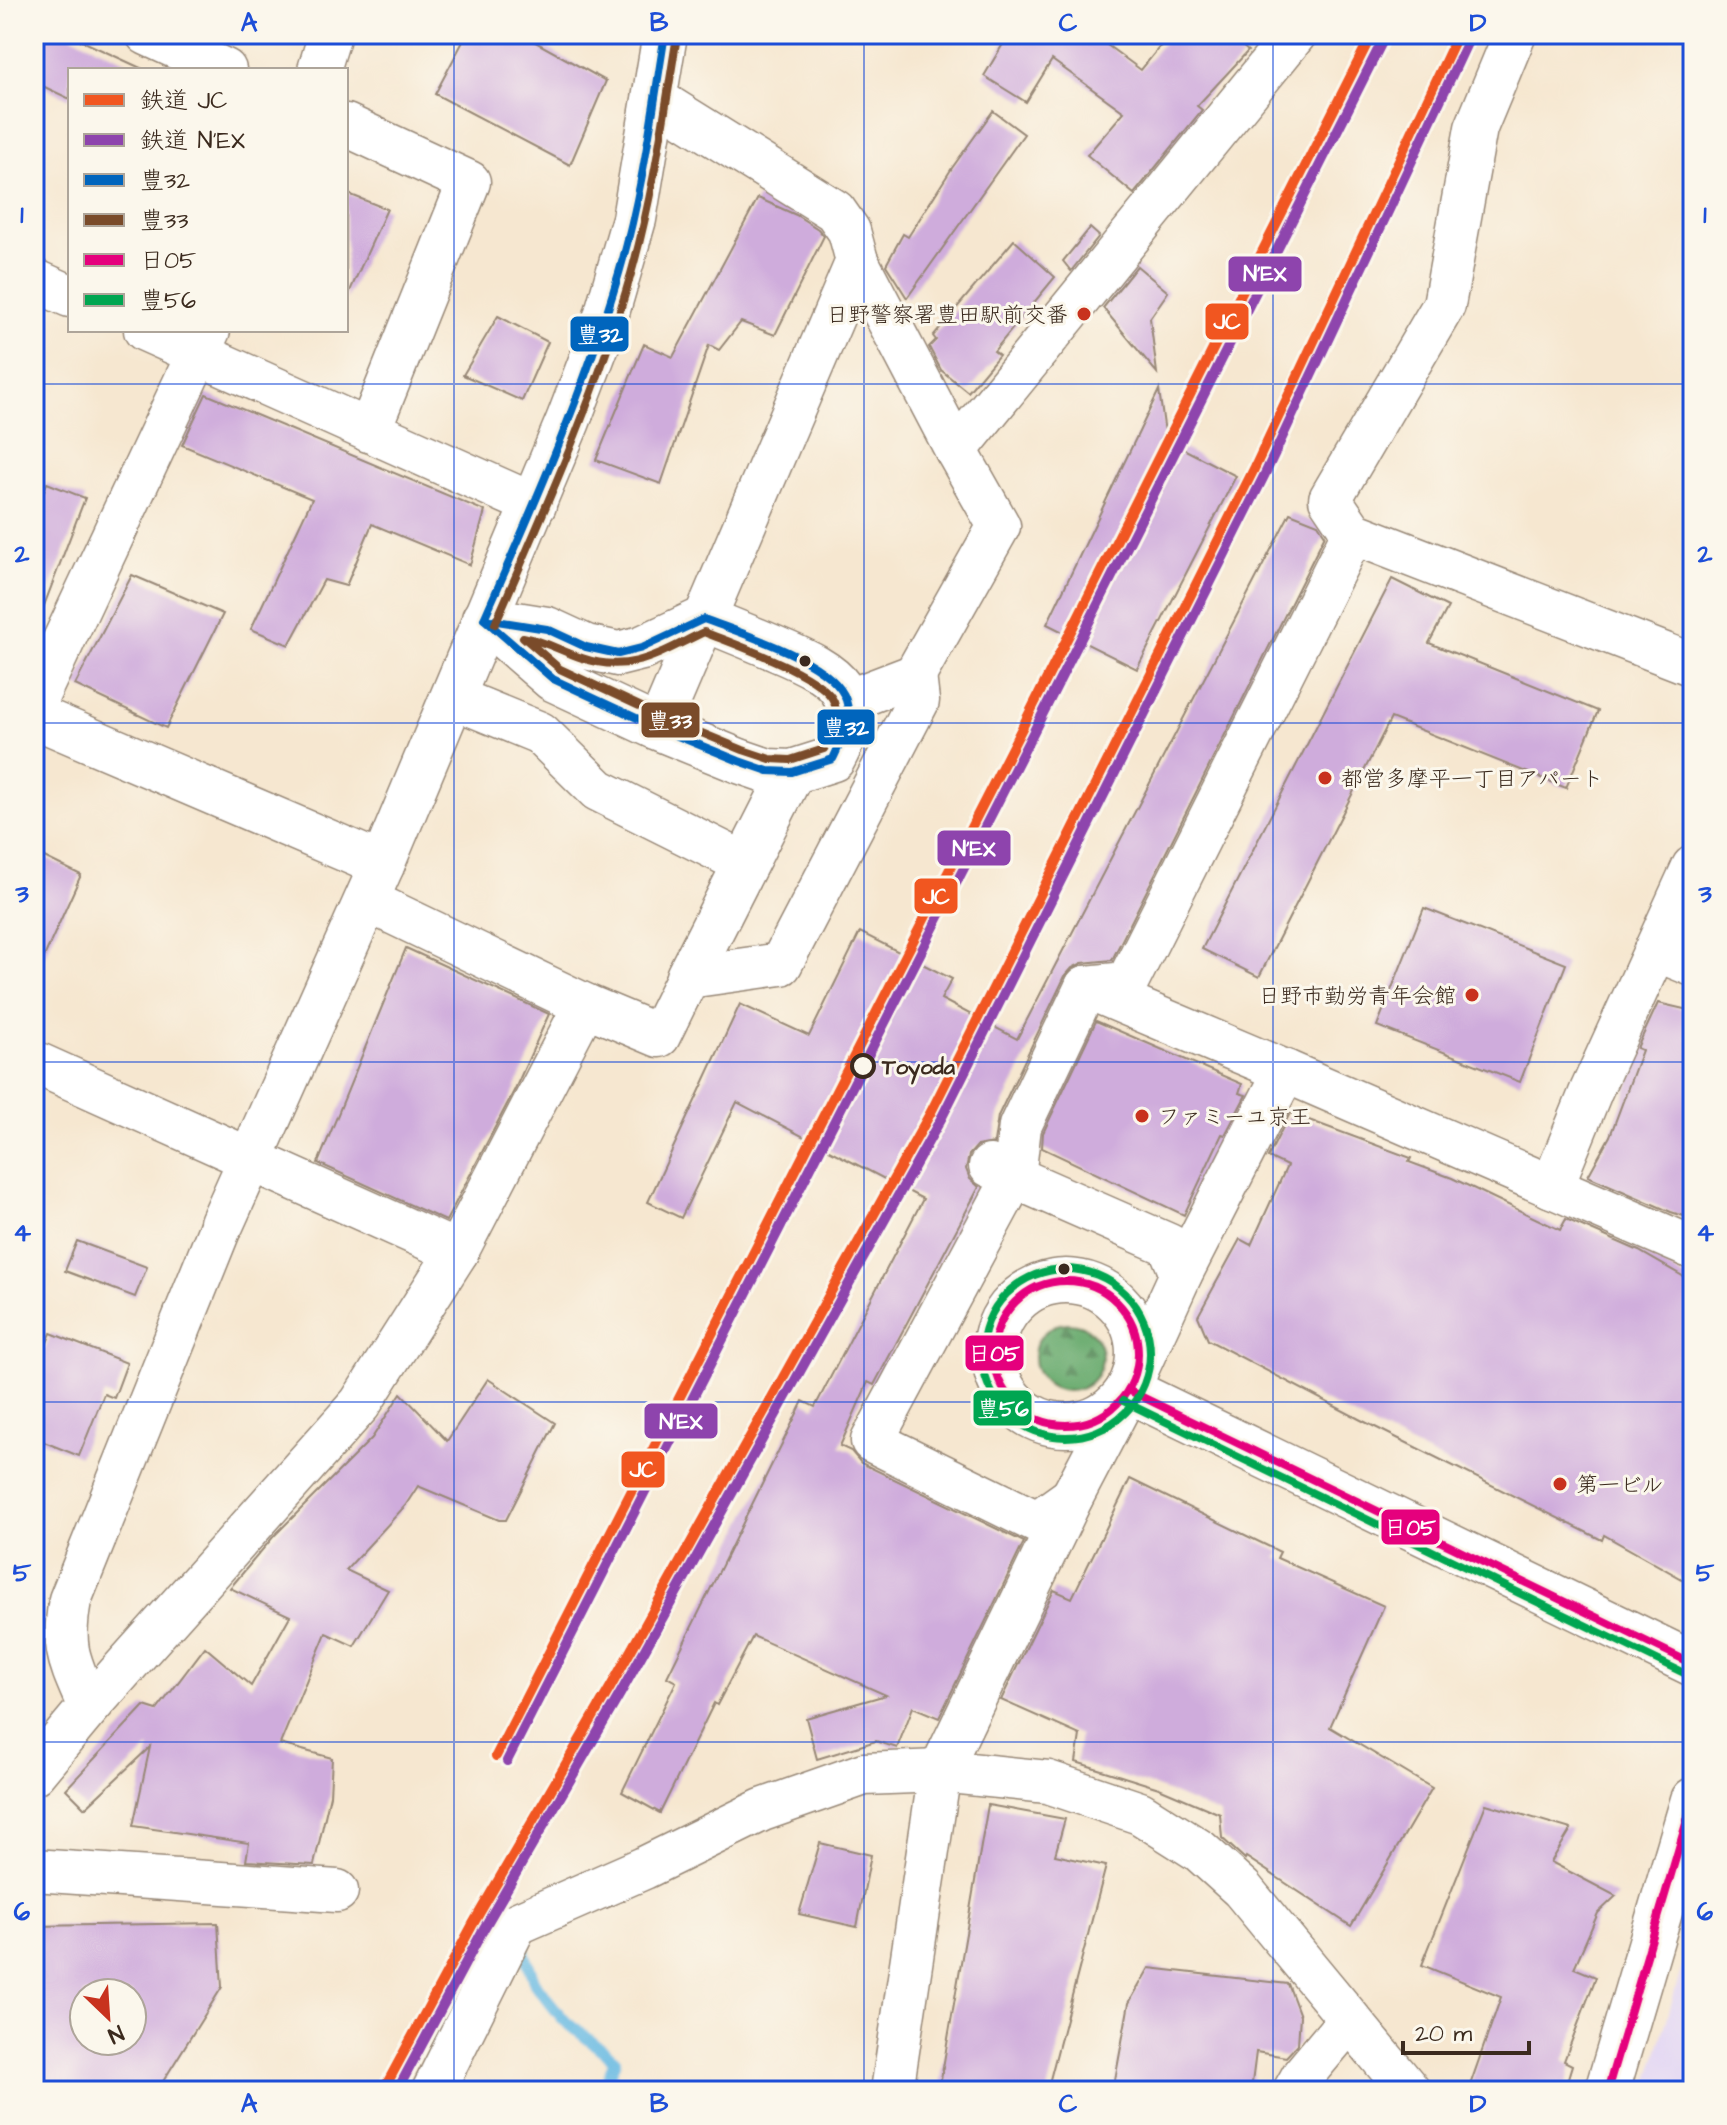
<svg xmlns="http://www.w3.org/2000/svg" width="1727" height="2125" font-family="'Architects Daughter','Klee One',sans-serif">
<style>
.built{fill:#e1d4f4}
.forest{fill:url(#forest-firs);stroke:#526b47;stroke-width:2}
.lines{fill:none;stroke-linecap:round;stroke-linejoin:round}
.stream{stroke:#66b9e2;stroke-width:12}
.building{fill:#cfacdc;fill-rule:evenodd}
.street-casing{stroke:#988877;stroke-width:45}
.secondary-casing{stroke:#988877;stroke-width:47}
.street{stroke:#fff;stroke-width:42}
.secondary{stroke:#fff;stroke-width:44}
.bus-1-casing{stroke:#fbf7ec;stroke-width:14}
.bus-2-casing{stroke:#fbf7ec;stroke-width:14}
.bus-3-casing{stroke:#fbf7ec;stroke-width:14}
.bus-4-casing{stroke:#fbf7ec;stroke-width:14}
.bus-1{stroke:#0065bd;stroke-width:8}
.bus-2{stroke:#7a4b2a;stroke-width:8}
.bus-3{stroke:#e5007d;stroke-width:8}
.bus-4{stroke:#00a651;stroke-width:8}
.rail-1-casing{stroke:#fbf7ec;stroke-width:16}
.rail-2-casing{stroke:#fbf7ec;stroke-width:16}
.rail-1{stroke:#f15620;stroke-width:10}
.rail-2{stroke:#8e44ad;stroke-width:10}
.grid{fill:none;stroke:#1d4ed8;stroke-width:2;stroke-opacity:0.55}
.poi-dot{fill:#c8321e;stroke:#fbf7ec;stroke-width:3}
.bus-dot{fill:#3b2a1e;stroke:#fbf7ec;stroke-width:3}
.stop-dot{fill:#fbf7ec;stroke:#3b2a1e;stroke-width:4}
.labels{text-anchor:middle;stroke-width:6;stroke-linejoin:round;paint-order:stroke}
.poi-label{font-size:22px;fill:#3b2a1e;stroke:#fbf7ec;text-anchor:start}
.stop-label{font-size:22px;font-weight:bold;fill:#3b2a1e;stroke:#fbf7ec;text-anchor:start}
.line-badge{stroke:#fbf7ec;stroke-width:3}
.badge-label{font-size:22px;text-anchor:middle;font-weight:bold;fill:#fff}
.neatline{fill:none;stroke:#1d4ed8;stroke-width:3}
.grid-label{font-size:26px;text-anchor:middle;font-weight:bold;fill:#1d4ed8}
</style>
<defs>
<pattern id="forest-firs" width="22" height="20" patternUnits="userSpaceOnUse" patternTransform="scale(2)"><rect width="22" height="20" fill="#6aac70"/><path d="M5 1l3.5 6h-7zM16 11l3.5 6h-7z" fill="#588c5b"/></pattern>
</defs>
<rect width="100%" height="100%" fill="#fbf7ec"/>
<filter id="ink" filterUnits="userSpaceOnUse"><feTurbulence type="fractalNoise" baseFrequency=".0125" numOctaves="2"/><feDisplacementMap in="SourceGraphic" scale="16" xChannelSelector="R" yChannelSelector="G"/><feConvolveMatrix kernelMatrix="1 2 1 2 8 2 1 2 1" color-interpolation-filters="sRGB"/></filter>
<filter id="wash" filterUnits="userSpaceOnUse"><feTurbulence type="fractalNoise" baseFrequency=".006" numOctaves="4" result="noise"/><feDisplacementMap in="SourceGraphic" scale="32" xChannelSelector="R" yChannelSelector="G"/><feGaussianBlur stdDeviation="1.8" result="paint"/><feColorMatrix in="noise" values="0 0 0 0 0 0 0 0 0 0 0 0 0 0 0 0 0 1.4 0 .05"/><feComposite in="paint" operator="in"/></filter>
<g filter="url(#wash)">
<rect width="100%" height="100%" fill="#f6e7d0"/>
<path class="built" d="M1693 1929V2091H1646Z"/>
<circle class="forest" cx="1068" cy="1357" r="34"/>
<g class="lines">
<path class="stream" d="M524 1952 535 1984 564 2020 615 2060 603 2091"/>
</g>
<g id="blocks">
<g class="building">
<path d="M34 34H67L145 70H70V99L34 82Z"/>
<path d="M467 34H521L606 81 570 165 435 94Z"/>
<path d="M1009 34H1092L1141 70 1170 34H1228L1248 51 1197 106 1202 110 1134 194 1087 155 1124 112 1052 60 1026 102 984 76Z"/>
<path d="M993 111 1024 134 907 298 886 265 903 234 908 237 952 168Z"/>
<path d="M346 193 387 209 346 300Z"/>
<path d="M758 198 796 215 818 229 824 236 775 335 741 322 719 350 709 345 661 484 596 460 644 344 673 357Z"/>
<path d="M1090 228 1099 236 1071 271 1063 261Z"/>
<path d="M1014 240 1055 277 994 351 999 355 968 392 941 370 929 347 936 340 933 336Z"/>
<path d="M1137 266 1168 292 1150 318 1157 373 1103 308Z"/>
<path d="M498 316 548 342 522 401 463 375Z"/>
<path d="M1159 390 1166 440 1236 476 1137 669 1047 624Z"/>
<path d="M206 394 485 511 470 565 372 524 346 586 324 580 289 645 251 629 312 499 182 445Z"/>
<path d="M47 483 85 498 37 624 34 623V517Z"/>
<path d="M1290 513 1318 524 1325 535 1112 960 1082 963 1072 968 1065 976 998 1116 994 1143 977 1146 969 1155 966 1169 970 1179 979 1187 874 1385 868 1382 840 1446 851 1451 861 1463 1024 1542 939 1718 913 1707 897 1748 876 1741 817 1759 806 1718 886 1695 753 1636 717 1705 714 1703 660 1813 622 1792 676 1682 667 1677 803 1401 815 1407 923 1199 737 1102 681 1218 648 1202 740 1004 809 1036 860 932 952 979 941 999 1017 1039Z"/>
<path d="M132 575 223 614 166 728 75 685Z"/>
<path d="M1392 579 1448 607 1429 643 1598 711 1566 788 1391 718 1259 977 1202 949Z"/>
<path d="M34 852 81 875 34 979Z"/>
<path d="M1424 908 1566 964 1520 1082 1377 1026Z"/>
<path d="M406 948 549 1014 515 1089 446 1221 318 1163Z"/>
<path d="M1658 1003 1693 1011V1219L1671 1212 1588 1176 1610 1136 1642 1050 1637 1048Z"/>
<path d="M1096 1021 1242 1084 1239 1093 1246 1095 1225 1135 1222 1134 1184 1215 1042 1148 1043 1133Z"/>
<path d="M1290 1113 1411 1158 1409 1162 1452 1178 1560 1230 1566 1219 1639 1251 1693 1282V1585L1604 1535 1602 1540 1361 1420 1208 1340 1198 1316 1240 1239 1251 1245 1287 1166 1268 1157Z"/>
<path d="M77 1241 147 1267 135 1297 65 1271Z"/>
<path d="M51 1333 127 1363 114 1398 104 1394 79 1456 34 1438V1374Z"/>
<path d="M488 1379 555 1423 506 1520H499L418 1486 405 1506 346 1570 388 1590 354 1646 326 1633 280 1744 332 1758 330 1795 314 1865 246 1861 249 1843 133 1826 150 1747 85 1808 66 1789 144 1706 157 1710 205 1647 251 1686 290 1616 230 1588 274 1536 372 1438 401 1393 447 1441Z"/>
<path d="M1130 1479 1280 1552 1277 1558 1384 1606 1330 1727 1432 1788 1351 1926 1246 1857 1245 1859 1222 1838 1220 1814 1159 1788 1076 1762 1080 1735 1001 1700 1054 1590 1072 1598Z"/>
<path d="M1486 1804 1571 1829 1551 1862 1616 1896 1598 1913 1574 1968 1596 1977 1564 2061 1572 2065 1564 2091H1468L1501 1997 1422 1965Z"/>
<path d="M988 1805 1065 1819 1055 1855 1106 1866 1047 2091H939Z"/>
<path d="M820 1843 871 1855 857 1927 799 1914Z"/>
<path d="M218 1923 222 1987 157 2091H34V1926ZM84 1993H132V2041H84Z"/>
<path d="M1149 1968 1288 1984 1300 2016 1298 2044 1286 2057 1256 2052 1251 2091H1113L1129 2003Z"/>
</g>
</g>
</g>
<g filter="url(#ink)">
<use href="#blocks" fill-opacity="0" stroke="#988877" stroke-width="2"/>
<g class="lines">
<defs>
<g id="street">
<path d="M147 34 225 70"/>
<path d="M1515 34 1476 128 1444 305 1330 499 1353 533 1693 665"/>
<path d="M319 70 330 34"/>
<path d="M654 98 835 211 849 231 857 261 956 450 999 526 915 675 847 701"/>
<path d="M346 125 469 182 369 431"/>
<path d="M34 280 70 296"/>
<path d="M145 330 535 505"/>
<path d="M956 450 1295 34"/>
<path d="M452 697 540 733 598 790 746 864"/>
<path d="M34 704 209 330"/>
<path d="M658 728 857 261"/>
<path d="M366 900 585 1005"/>
<path d="M1656 950 1693 965"/>
<path d="M1086 987 1127 983 1353 533"/>
<path d="M34 1062 457 1252"/>
<path d="M1285 1071 1693 1248"/>
<path d="M990 1166 1014 1177 1020 1126 1086 987"/>
<path d="M1552 1187 1591 1091 1693 867"/>
<path d="M1072 1497 1037 1522 872 1441 1014 1177 1169 1245 1181 1274"/>
<path d="M89 1707C70 1662 61 1650 70 1600L222 1223"/>
<path d="M34 1773 89 1707 360 1404 457 1252 585 1005 659 1036 688 977 781 964 918 701 915 675"/>
<path d="M34 1870 337 1891"/>
<path d="M476 1954 516 1924 644 1868 762 1810 864 1774 940 1771 1048 1782 1140 1813 1200 1851 1242 1889 1409 2091"/>
<path d="M433 2091 514 1928"/>
<path d="M892 2091 940 1771 1072 1497 1128 1390 1181 1274 1285 1071 1086 987"/>
<path d="M1294 2091 1303 2075 1349 2020"/>
</g>
<g id="secondary">
<path d="M484 619 547 629 586 647 618 654 642 648 704 619C729 629 754 639 779 650 835 674 870 693 833 759L792 772 768 771 739 761 658 728 553 679Z"/>
<path d="M34 716 382 865"/>
<path d="M688 977 792 772"/>
<path d="M222 1223 382 865 568 421 600 337 634 219 665 34"/>
<circle cx="1066" cy="1353" r="72"/>
<path d="M1128 1390 1693 1664"/>
<path d="M1607 2091 1693 1800"/>
</g>
</defs>
<use href="#street" class="street-casing"/>
<use href="#secondary" class="secondary-casing"/>
<use href="#street" class="street"/>
<use href="#secondary" class="secondary"/>
<defs>
<g id="bus-1">
<path d="M484 619 547 629 586 647 618 654 642 648 704 619C740 633 834 661 846 700 853 720 841 741 833 759L792 772 768 771 739 761 658 728 553 679Z"/>
<path d="M484 619C534 506 584 392 619 273 642 195 652 114 665 34"/>
</g>
<g id="bus-2">
<path d="M495 624C545 509 597 394 631 274 653 196 664 116 677 36"/>
<path d="M704 632C733 644 823 674 834 702 840 718 831 735 824 749L790 760 770 759 743 750 663 717 560 669 523 637C545 641 561 651 582 658 631 675 661 652 704 632Z"/>
</g>
<g id="bus-3">
<circle cx="1066" cy="1353" r="72"/>
<path d="M1128 1390 1693 1664"/>
<path d="M1607 2091 1693 1800"/>
</g>
<g id="bus-4">
<circle cx="1066" cy="1353" r="84"/>
<path d="M1123 1401 1688 1675"/>
</g>
</defs>
<use href="#bus-1" class="bus-1-casing"/>
<use href="#bus-2" class="bus-2-casing"/>
<use href="#bus-3" class="bus-3-casing"/>
<use href="#bus-4" class="bus-4-casing"/>
<use href="#bus-1" class="bus-1"/>
<use href="#bus-2" class="bus-2"/>
<use href="#bus-3" class="bus-3"/>
<use href="#bus-4" class="bus-4"/>
<defs>
<g id="rail-1">
<path d="M496 1756 1022 728 1372 34"/>
<path d="M383 2091 473 1924 610 1688 931 1112 1254 469 1458 34"/>
</g>
<g id="rail-2">
<path d="M507 1761 1033 733 1383 40"/>
<path d="M397 2091 483 1930 620 1694 942 1117 1265 474 1469 39"/>
</g>
</defs>
<use href="#rail-1" class="rail-1-casing"/>
<use href="#rail-2" class="rail-2-casing"/>
<use href="#rail-1" class="rail-1"/>
<use href="#rail-2" class="rail-2"/>
</g>
</g>
<path class="grid" d="M454 34V2091M864 34V2091M1273 34V2091M34 384H1693M34 723H1693M34 1062H1693M34 1402H1693M34 1742H1693"/>
<g class="poi-dot">
<circle cx="1084" cy="314" r="8"/>
<circle cx="1325" cy="778" r="8"/>
<circle cx="1472" cy="995" r="8"/>
<circle cx="1142" cy="1116" r="8"/>
<circle cx="1560" cy="1484" r="8"/>
</g>
<g class="bus-dot">
<circle cx="805" cy="661" r="7"/>
<circle cx="1064" cy="1269" r="7"/>
</g>
<circle class="stop-dot" cx="863" cy="1066" r="11"/>
<g class="labels">
<g class="poi-label">
<text x="1068" y="322" text-anchor="end">日野警察署豊田駅前交番</text>
<text x="1341" y="786">都営多摩平一丁目アパート</text>
<text x="1456" y="1003" text-anchor="end">日野市勤労青年会館</text>
<text x="1158" y="1124">ファミーユ京王</text>
<text x="1576" y="1492">第一ビル</text>
</g>
<g class="stop-label">
<text x="882" y="1074">Toyoda</text>
</g>
</g>
<g class="line-badge">
<rect x="1227" y="255" width="76" height="38" rx="8" fill="#8e44ad"/>
<rect x="1204" y="302" width="46" height="39" rx="8" fill="#f15620"/>
<rect x="569" y="315" width="61" height="38" rx="8" fill="#0065bd"/>
<rect x="640" y="701" width="61" height="38" rx="8" fill="#7a4b2a"/>
<rect x="816" y="708" width="60" height="38" rx="8" fill="#0065bd"/>
<rect x="936" y="829" width="76" height="38" rx="8" fill="#8e44ad"/>
<rect x="913" y="877" width="46" height="38" rx="8" fill="#f15620"/>
<rect x="964" y="1334" width="61" height="38" rx="8" fill="#e5007d"/>
<rect x="972" y="1389" width="61" height="38" rx="8" fill="#00a651"/>
<rect x="643" y="1402" width="76" height="38" rx="8" fill="#8e44ad"/>
<rect x="620" y="1450" width="46" height="39" rx="8" fill="#f15620"/>
<rect x="1380" y="1508" width="61" height="38" rx="8" fill="#e5007d"/>
</g>
<g class="badge-label">
<text x="1265" y="281">N'EX</text>
<text x="1227" y="329">JC</text>
<text x="600" y="342">豊32</text>
<text x="670" y="728">豊33</text>
<text x="846" y="735">豊32</text>
<text x="974" y="856">N'EX</text>
<text x="936" y="904">JC</text>
<text x="994" y="1361">日05</text>
<text x="1003" y="1416">豊56</text>
<text x="681" y="1429">N'EX</text>
<text x="643" y="1477">JC</text>
<text x="1410" y="1535">日05</text>
</g>
<rect width="1727" height="2125" fill="none" stroke="#fbf7ec" stroke-width="88"/>
<rect x="68" y="68" width="280" height="264" fill="#fbf7ec" stroke="#aea59a" stroke-width="2"/>
<rect x="84" y="94" width="40" height="12" fill="#f15620" stroke="#aea59a" stroke-width="2"/>
<text x="140" y="108" font-size="24" fill="#3b2a1e">鉄道 JC</text>
<rect x="84" y="134" width="40" height="12" fill="#8e44ad" stroke="#aea59a" stroke-width="2"/>
<text x="140" y="148" font-size="24" fill="#3b2a1e">鉄道 N'EX</text>
<rect x="84" y="174" width="40" height="12" fill="#0065bd" stroke="#aea59a" stroke-width="2"/>
<text x="140" y="188" font-size="24" fill="#3b2a1e">豊32</text>
<rect x="84" y="214" width="40" height="12" fill="#7a4b2a" stroke="#aea59a" stroke-width="2"/>
<text x="140" y="228" font-size="24" fill="#3b2a1e">豊33</text>
<rect x="84" y="254" width="40" height="12" fill="#e5007d" stroke="#aea59a" stroke-width="2"/>
<text x="140" y="268" font-size="24" fill="#3b2a1e">日05</text>
<rect x="84" y="294" width="40" height="12" fill="#00a651" stroke="#aea59a" stroke-width="2"/>
<text x="140" y="308" font-size="24" fill="#3b2a1e">豊56</text>
<g transform="translate(108 2017) rotate(155)"><circle r="38" fill="#fbf7ec" stroke="#aea59a" stroke-width="2"/>
<path d="M0-6L14 30L0 20L-14 30Z" fill="#c8321e"/>
<text y="-12" font-size="22" font-weight="bold" text-anchor="middle" fill="#3b2a1e">N</text>
</g>
<path d="M1403 2041v12h126v-12" fill="none" stroke="#3b2a1e" stroke-width="4"/>
<text x="1415" y="2041" font-size="24" fill="#3b2a1e" stroke="#fbf7ec" stroke-width="6" paint-order="stroke">20 m</text>
<rect x="44" y="44" width="1639" height="2037" class="neatline"/>
<g class="grid-label">
<text x="249" y="31">A</text>
<text x="659" y="31">B</text>
<text x="1068" y="31">C</text>
<text x="1478" y="31">D</text>
<text x="22" y="223">1</text>
<text x="1705" y="223">1</text>
<text x="22" y="562">2</text>
<text x="1705" y="562">2</text>
<text x="22" y="902">3</text>
<text x="1705" y="902">3</text>
<text x="22" y="1241">4</text>
<text x="1705" y="1241">4</text>
<text x="22" y="1581">5</text>
<text x="1705" y="1581">5</text>
<text x="22" y="1920">6</text>
<text x="1705" y="1920">6</text>
<text x="249" y="2112">A</text>
<text x="659" y="2112">B</text>
<text x="1068" y="2112">C</text>
<text x="1478" y="2112">D</text>
</g>
</svg>
